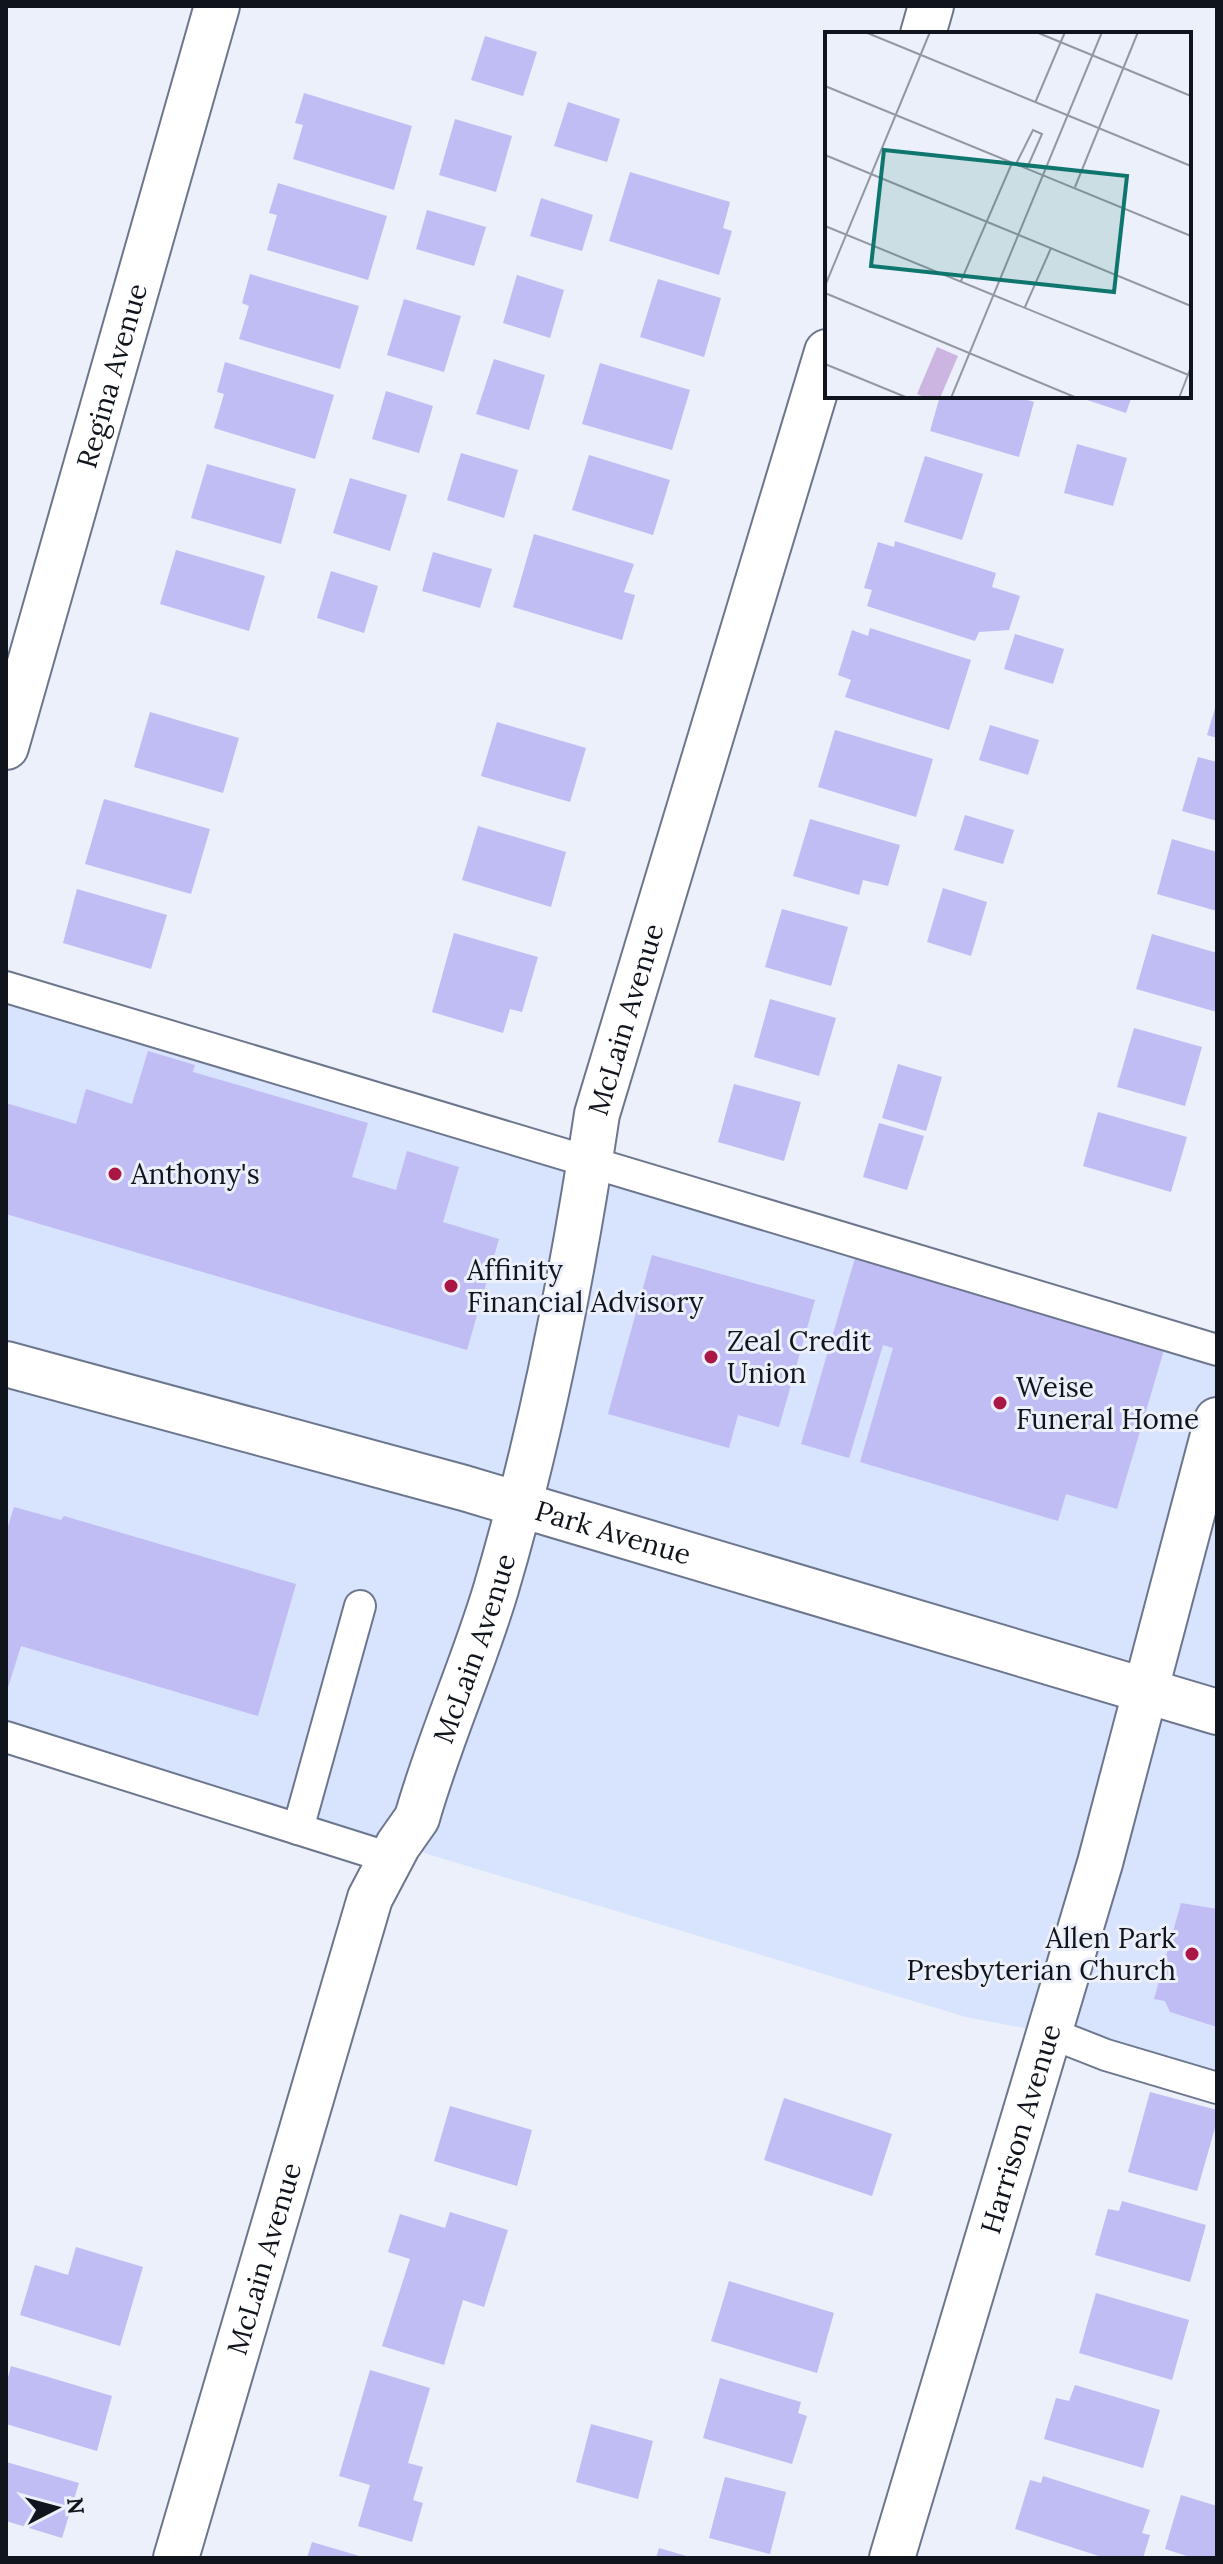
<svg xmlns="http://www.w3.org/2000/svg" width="1223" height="2564" font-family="Lora,serif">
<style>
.built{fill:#d8e3fe}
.building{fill:#c0bcf4}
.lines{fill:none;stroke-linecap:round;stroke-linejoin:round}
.lane-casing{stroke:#6c768d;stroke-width:34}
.street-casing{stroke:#6c768d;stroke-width:48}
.secondary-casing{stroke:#6c768d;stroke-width:48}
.lane{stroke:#fff;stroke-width:30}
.street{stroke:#fff;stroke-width:44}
.secondary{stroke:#fff;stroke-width:44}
.poi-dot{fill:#ab1745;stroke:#ebf0fa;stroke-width:3}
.labels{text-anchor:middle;stroke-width:6;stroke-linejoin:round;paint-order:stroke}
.street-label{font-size:28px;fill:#10141c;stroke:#ebf0fa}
.poi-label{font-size:28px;fill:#10141c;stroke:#ebf0fa;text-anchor:start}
.inset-road{fill:none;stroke:#9398a1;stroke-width:2}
.view{fill:#0f766e;fill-opacity:0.15;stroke:#0f766e;stroke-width:4}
.inset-edge{fill:none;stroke:#10141c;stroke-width:4}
</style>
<rect width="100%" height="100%" fill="#ebf0fa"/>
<path class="built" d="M6 987 1217 1350V2088L1050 2033 966 2017 398 1845 6 1731Z"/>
<g class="building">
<path d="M485 36 537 52 523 96 471 80Z"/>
<path d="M304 93 412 126 394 190 293 159 303 125 295 123Z"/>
<path d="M568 102 620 119 607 162 554 146Z"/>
<path d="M455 119 512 136 496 192 439 175Z"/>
<path d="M630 172 730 202 723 228 732 231 719 275 609 241Z"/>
<path d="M278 183 387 216 368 280 267 250 277 215 269 213Z"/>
<path d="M541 198 593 215 582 251 530 236Z"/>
<path d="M427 210 486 227 474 266 416 249Z"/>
<path d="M250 274 359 306 340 369 239 339 249 306 242 303Z"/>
<path d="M517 275 564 290 550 338 503 323Z"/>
<path d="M658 279 721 298 704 357 640 337Z"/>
<path d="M404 299 461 316 444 372 387 355Z"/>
<path d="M494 359 545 375 529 430 476 414Z"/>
<path d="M225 362 334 395 315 459 214 428 224 394 217 392Z"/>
<path d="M600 363 690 390 672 450 582 424Z"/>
<path d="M386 391 433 406 419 453 372 439Z"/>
<path d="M940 396H1013L1034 402 1019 457 930 431Z"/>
<path d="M1075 396H1132L1126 413Z"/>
<path d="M1077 444 1127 458 1113 506 1064 493Z"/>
<path d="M461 453 518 470 504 518 447 500Z"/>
<path d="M589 455 670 480 653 535 572 510Z"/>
<path d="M925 456 983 474 962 540 904 522Z"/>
<path d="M207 464 296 489 281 544 191 518Z"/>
<path d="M350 478 407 495 390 551 333 533Z"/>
<path d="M534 534 634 564 624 592 635 595 622 640 513 607Z"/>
<path d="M895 541 996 573 992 587 1020 596 1009 630 979 632 975 641 867 606 872 590 864 588 878 542 894 547Z"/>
<path d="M176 550 265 576 249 631 160 604Z"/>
<path d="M433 552 492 569 480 608 422 591Z"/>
<path d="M331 571 378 586 364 633 317 618Z"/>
<path d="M870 628 971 660 949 730 845 697 851 680 838 675 852 630 868 636Z"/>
<path d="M1015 634 1064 649 1053 684 1004 669Z"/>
<path d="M1216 705H1217V738L1207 735Z"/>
<path d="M150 712 239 738 223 793 134 767Z"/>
<path d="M497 722 586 748 570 802 481 776Z"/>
<path d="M990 725 1039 740 1028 775 979 760Z"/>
<path d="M835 730 933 759 916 817 818 787Z"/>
<path d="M1198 757 1217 762V821L1182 811Z"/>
<path d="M104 799 210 829 191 894 85 864Z"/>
<path d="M965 815 1014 830 1003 864 954 850Z"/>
<path d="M810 819 900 845 888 886 863 880 859 895 793 876Z"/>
<path d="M478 826 566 852 551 907 462 880Z"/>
<path d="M1172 839 1217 852V911L1157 894Z"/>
<path d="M943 888 987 902 971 956 927 942Z"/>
<path d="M77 889 167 915 151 969 63 943Z"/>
<path d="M782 909 848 927 831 986 765 967Z"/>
<path d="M454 933 538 957 522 1012 510 1009 503 1033 432 1012Z"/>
<path d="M1152 934 1217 953V1012L1136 989Z"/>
<path d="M770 999 836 1018 819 1076 754 1057Z"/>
<path d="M1134 1028 1202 1047 1185 1106 1117 1087Z"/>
<path d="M148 1051 195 1065 193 1072 368 1123 352 1177 396 1190 407 1151 459 1167 443 1222 499 1239 467 1350 6 1214V1103L76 1124 86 1089 132 1104Z"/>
<path d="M898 1064 942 1077 926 1131 882 1118Z"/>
<path d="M734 1084 801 1102 784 1161 718 1142Z"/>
<path d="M1098 1112 1187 1137 1171 1192 1083 1166Z"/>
<path d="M879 1123 924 1136 907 1190 863 1177Z"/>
<path d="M652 1255 815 1300 779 1427 738 1415 729 1448 608 1414Z"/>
<path d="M855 1258 1164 1350 1117 1509 1066 1494 1058 1521 860 1462 893 1348 883 1345 849 1458 801 1444Z"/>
<path d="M14 1507 61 1520 64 1516 296 1584 258 1716 21 1646 6 1694V1533Z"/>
<path d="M1181 1903 1217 1909V2027L1170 2012 1165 2001 1154 1999Z"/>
<path d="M1150 2092 1217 2110V2121L1197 2191 1128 2172Z"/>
<path d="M784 2098 892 2134 872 2196 764 2160Z"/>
<path d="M450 2106 532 2130 517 2186 434 2161Z"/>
<path d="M1122 2201 1206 2225 1190 2282 1095 2255 1108 2209 1119 2211Z"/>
<path d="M450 2212 508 2230 484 2307 463 2300 444 2365 382 2346 410 2259 388 2252 400 2214 445 2228Z"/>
<path d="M76 2247 143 2267 120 2346 20 2315 35 2265 68 2275Z"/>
<path d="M729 2281 834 2313 817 2373 711 2341Z"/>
<path d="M1096 2293 1189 2320 1172 2380 1079 2353Z"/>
<path d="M11 2366 112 2396 97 2451 6 2424V2385Z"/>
<path d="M370 2370 430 2388 408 2463 423 2467 413 2500 423 2503 412 2542 358 2526 370 2485 339 2476Z"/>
<path d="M720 2378 801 2402 798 2413 807 2416 792 2464 703 2438Z"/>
<path d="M1075 2385 1160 2410 1143 2468 1044 2439 1056 2398 1069 2401Z"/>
<path d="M591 2424 653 2441 638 2499 576 2482Z"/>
<path d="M6 2462 79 2483 62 2538 6 2521Z"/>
<path d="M1043 2476 1150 2510 1142 2533 1150 2535 1143 2558H1105L1015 2529 1030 2480 1041 2483Z"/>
<path d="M725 2477 786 2492 770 2554 709 2538Z"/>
<path d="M1181 2495 1217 2506V2558H1193L1165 2549Z"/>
<path d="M312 2542 363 2557V2558H307Z"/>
<path d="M659 2548 690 2557V2558H656Z"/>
</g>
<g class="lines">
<defs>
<g id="lane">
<path d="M6 987 1217 1350"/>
<path d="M6 1737 390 1858"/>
<path d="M298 1829 360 1606"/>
<path d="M1050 2033 1106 2055 1217 2088"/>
</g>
<g id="street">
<path d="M923 34 931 6"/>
<path id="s1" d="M6 747 217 6"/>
<path id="s2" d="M176 2558 370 1898 398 1845 417 1818C439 1740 473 1666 496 1589 542 1433 573 1274 597 1114L827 352"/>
<path id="s3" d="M892 2558 1100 1863 1217 1420"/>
</g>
<g id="secondary">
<path id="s4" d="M6 1364 464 1488 1217 1712"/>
</g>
</defs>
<use href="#lane" class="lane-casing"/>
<use href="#street" class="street-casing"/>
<use href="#secondary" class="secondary-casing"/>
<use href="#lane" class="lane"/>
<use href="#street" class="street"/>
<use href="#secondary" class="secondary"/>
</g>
<g class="poi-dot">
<circle cx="115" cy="1174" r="8"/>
<circle cx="451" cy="1286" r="8"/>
<circle cx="711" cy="1357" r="8"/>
<circle cx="1000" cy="1403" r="8"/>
<circle cx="1192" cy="1954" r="8"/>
</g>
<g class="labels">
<g class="street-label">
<text dy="10" stroke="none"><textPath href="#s1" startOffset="386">Regina Avenue</textPath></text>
<text dy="10" stroke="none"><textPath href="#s2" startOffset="1608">McLain Avenue</textPath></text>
<text dy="10" stroke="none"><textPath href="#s4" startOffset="630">Park Avenue</textPath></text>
<text dy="10" stroke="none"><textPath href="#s2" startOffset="960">McLain Avenue</textPath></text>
<text dy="10" stroke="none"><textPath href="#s3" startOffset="448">Harrison Avenue</textPath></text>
<text dy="10" stroke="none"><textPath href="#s2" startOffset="312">McLain Avenue</textPath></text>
</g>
<g class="poi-label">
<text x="131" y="1184">Anthony's</text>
<text x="467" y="1280">Affinity<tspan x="467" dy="32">Financial Advisory</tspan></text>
<text x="727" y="1351">Zeal Credit<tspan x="727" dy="32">Union</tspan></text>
<text x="1016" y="1397">Weise<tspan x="1016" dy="32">Funeral Home</tspan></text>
<text x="1176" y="1948" text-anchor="end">Allen Park<tspan x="1176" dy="32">Presbyterian Church</tspan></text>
</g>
</g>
<g transform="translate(825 32)">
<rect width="366" height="366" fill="#ebf0fa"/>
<path d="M112 315 133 324 115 366H101L92 362Z" fill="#cdb5e1"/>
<path class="inset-road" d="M40 0 366 134M211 0 366 64M0 54 366 204M210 71 240 0M0 123 366 274M191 132 208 98 217 102 202 136M250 155 313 0M0 194 366 344M136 249 187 131M0 254 105 0M0 261 252 366M200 275 226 216M0 332 83 366M126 366 277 0M354 366 366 335"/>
<path class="view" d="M59 118 302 144 289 260 46 234Z"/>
<rect width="366" height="366" class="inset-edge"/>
</g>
<rect width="1223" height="2564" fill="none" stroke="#10141c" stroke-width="16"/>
<g transform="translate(56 2508) rotate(84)" stroke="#ebf0fa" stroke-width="6" paint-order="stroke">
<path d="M0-6L14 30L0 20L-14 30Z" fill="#10141c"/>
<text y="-12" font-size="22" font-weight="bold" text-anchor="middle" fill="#10141c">N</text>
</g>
</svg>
